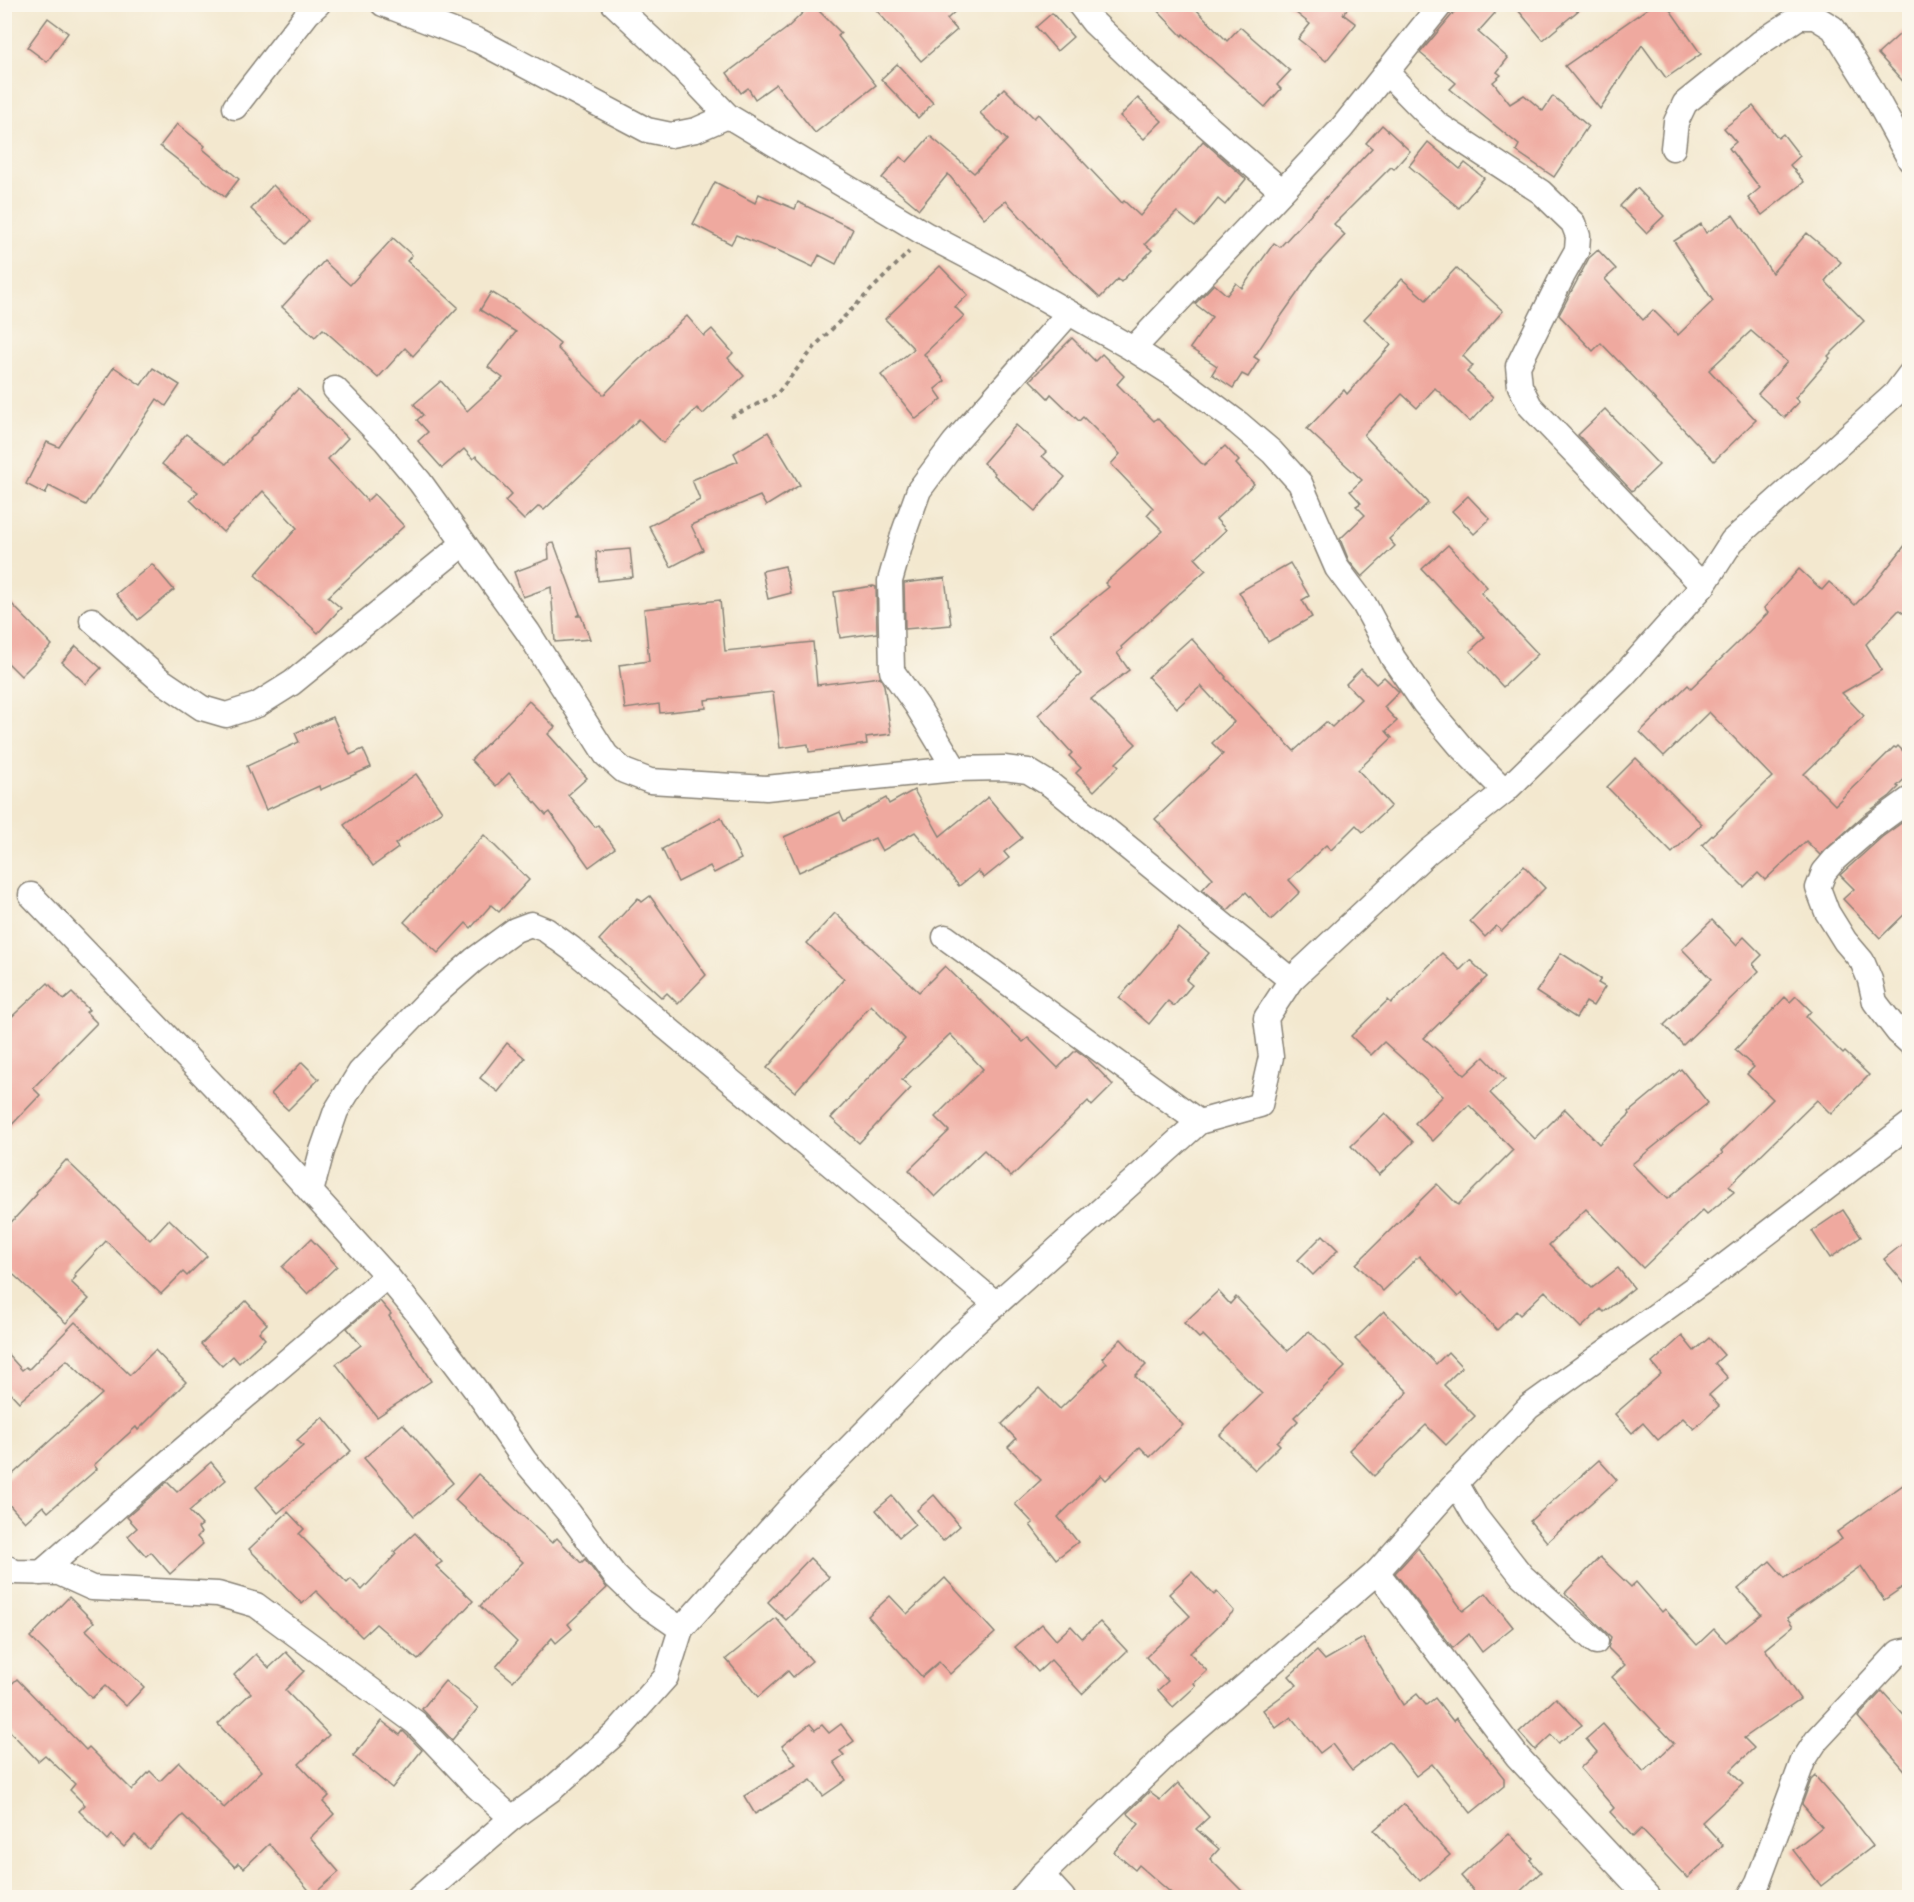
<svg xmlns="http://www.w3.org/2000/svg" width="1914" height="1902" font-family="Sriracha,sans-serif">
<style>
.building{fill:#efa99f}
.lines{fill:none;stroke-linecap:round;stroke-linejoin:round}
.minor-casing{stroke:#888276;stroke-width:27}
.path{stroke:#888276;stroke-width:4;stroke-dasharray:4.5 4.5;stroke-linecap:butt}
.minor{stroke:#fff;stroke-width:24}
</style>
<rect width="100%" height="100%" fill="#fbf7ec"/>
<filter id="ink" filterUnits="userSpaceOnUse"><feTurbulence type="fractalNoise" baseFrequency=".0167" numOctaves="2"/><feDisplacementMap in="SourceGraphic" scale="12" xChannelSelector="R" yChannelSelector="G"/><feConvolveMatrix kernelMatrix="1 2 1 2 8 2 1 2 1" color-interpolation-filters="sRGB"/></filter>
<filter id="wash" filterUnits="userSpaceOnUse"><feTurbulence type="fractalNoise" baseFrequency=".008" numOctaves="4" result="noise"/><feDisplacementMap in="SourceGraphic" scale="24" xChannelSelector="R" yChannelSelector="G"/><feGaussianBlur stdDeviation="1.35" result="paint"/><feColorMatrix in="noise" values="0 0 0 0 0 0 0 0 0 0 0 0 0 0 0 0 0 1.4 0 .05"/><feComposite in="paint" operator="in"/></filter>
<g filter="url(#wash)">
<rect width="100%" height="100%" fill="#f3e8cf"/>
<g id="blocks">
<g class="building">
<path d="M812 4 841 33 838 36 876 85 815 133 776 84 755 99 748 88 741 93 727 73 786 29Z"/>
<path d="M871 4H963L947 19 957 30 921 61Z"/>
<path d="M1151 4H1191L1227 41 1240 27 1290 71 1277 85 1281 89 1265 107 1183 34 1182 36Z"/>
<path d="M1285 4H1351L1343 14 1356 24 1326 61 1298 39 1310 24Z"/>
<path d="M1461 4H1503L1478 32 1508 58 1497 72 1501 75 1493 82 1510 104 1524 95 1543 111 1553 96 1588 126 1554 177 1516 151 1519 145 1450 89 1456 83 1420 53Z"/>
<path d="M1513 4H1586L1543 40Z"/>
<path d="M1654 4H1666L1701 54 1666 78 1642 45 1600 109 1565 66Z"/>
<path d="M1052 13 1073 37 1057 51 1036 27Z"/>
<path d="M48 18 68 33 47 62 27 47Z"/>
<path d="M1910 25V89L1878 54Z"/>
<path d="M897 64 933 103 918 118 881 79Z"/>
<path d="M1004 88 1034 118 1038 114 1122 203 1124 201 1140 216 1203 141 1246 179 1225 205 1218 199 1195 227 1177 212 1145 244 1152 250 1121 282 1118 279 1100 298 1064 264 1006 201 984 218 948 174 919 209 882 178 900 157 907 162 930 136 974 173 1007 140 980 113Z"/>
<path d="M1138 98 1162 121 1144 139 1120 116Z"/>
<path d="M1753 106 1778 138 1783 134 1800 156 1790 165 1804 182 1762 215 1748 198 1760 188 1729 148 1736 142 1724 128Z"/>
<path d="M177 124 205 146 203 149 239 179 225 197 160 146Z"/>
<path d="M1382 125 1410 151 1394 169 1391 167 1334 224 1345 235 1315 268 1282 315 1254 357 1259 360 1248 377 1242 374 1233 388 1212 374 1217 366 1190 348 1212 317 1195 304 1214 284 1227 295 1236 283 1242 288 1274 243 1280 247 1372 148 1366 143Z"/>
<path d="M1428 142 1460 169 1465 163 1484 178 1459 208 1409 166Z"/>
<path d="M715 182 755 203 759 194 795 209 798 202 853 229 836 264 819 255 813 267 775 249 774 250 736 235 731 244 693 224Z"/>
<path d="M273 185 309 221 287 244 251 209Z"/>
<path d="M1637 188 1664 216 1646 233 1620 206Z"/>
<path d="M1733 215 1772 273 1807 233 1841 262 1825 281 1864 321 1828 356 1830 358 1795 398 1799 402 1784 418 1758 394 1787 362 1751 331 1709 370 1756 420 1714 461 1601 343 1593 351 1559 315 1589 258 1598 250 1616 269 1605 279 1643 320 1653 310 1678 335 1713 301 1674 241 1701 224 1706 233Z"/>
<path d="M393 238 412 255 407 261 458 307 413 356 405 348 378 378 323 329 315 337 282 307 324 261 350 285Z"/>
<path d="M940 266 968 295 955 307 964 316 924 354 945 381 935 389 942 399 916 419 881 375 914 349 885 319Z"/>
<path d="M1456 268 1503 311 1463 356 1473 366 1467 372 1493 397 1470 422 1435 388 1417 408 1402 394 1364 435 1428 503 1389 539 1395 546 1362 577 1349 561 1340 539 1365 515 1356 506 1361 503 1350 491 1362 480 1307 429 1344 390 1347 394 1391 345 1364 319 1402 279 1426 300Z"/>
<path d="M491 292 517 308 560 343 557 348 604 395 631 367 687 316 704 336 712 329 733 353 728 358 744 376 703 414 697 408 663 443 639 419 544 510 539 506 524 520 505 501 512 494 476 456 473 459 464 449 442 468 418 441 428 432 417 420 423 415 414 404 441 381 467 411 503 378 488 367 516 332 480 310Z"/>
<path d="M1072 338 1095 361 1102 354 1124 376 1117 384 1154 421 1157 418 1204 466 1225 446 1239 461 1236 464 1254 484 1216 519 1226 530 1195 558 1206 570 1121 647 1122 649 1117 653 1129 670 1091 699 1136 744 1116 763 1119 766 1094 791 1076 773 1081 768 1069 756 1072 753 1038 715 1081 674 1050 634 1109 587 1105 583 1163 531 1147 515 1153 508 1111 464 1120 454 1083 417 1079 421 1051 394 1048 398 1030 380Z"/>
<path d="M114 367 141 385 153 368 180 385 166 406 157 399 86 505 49 486 45 494 26 484 47 442 59 447Z"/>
<path d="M298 389 348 438 328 459 367 501 374 494 404 526 328 597 341 608 318 633 255 575 297 528 263 491 223 532 190 500 198 492 162 464 186 434 226 464Z"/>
<path d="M1605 409 1659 465 1632 491 1578 435Z"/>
<path d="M1016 425 1046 452 1042 456 1065 477 1035 511 994 475 995 473 983 463Z"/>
<path d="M768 432 800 485 766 506 760 496 691 525 703 550 671 567 649 526 700 500 692 480 738 461 734 453Z"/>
<path d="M1468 496 1490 519 1474 534 1452 511Z"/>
<path d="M1910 539V618L1899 610 1866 644 1882 670 1842 693 1864 716 1804 774 1835 805 1894 747 1896 748 1898 746 1910 758V774L1897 786 1899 787 1890 796 1864 815 1820 855 1806 841 1765 880 1758 873 1744 887 1702 845 1772 777 1709 712 1664 756 1640 732 1688 685 1691 688 1768 613 1764 608 1799 569 1822 590 1829 582 1855 605 1873 586Z"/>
<path d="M554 543 580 614 576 616H581L590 639 555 642 551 587 523 597 514 572 549 559 548 544Z"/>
<path d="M1448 545 1487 587 1481 593 1538 654 1503 687 1470 651 1485 637 1422 569Z"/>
<path d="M630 549 633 577 598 581 596 552Z"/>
<path d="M1290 563 1309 596 1302 600 1312 617 1268 642 1239 592Z"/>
<path d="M152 564 174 590 138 620 116 594Z"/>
<path d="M785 566 791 593 768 599 762 571Z"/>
<path d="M945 578 951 625 905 629 904 583Z"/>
<path d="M873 586 876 587 877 633 840 638 834 592Z"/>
<path d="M4 596 52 645 21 676 4 659Z"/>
<path d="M720 600 725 651 813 642 817 685 880 677 884 685 891 734 866 737 867 744 809 752 808 744 780 748 773 692 705 700 706 708 660 713 659 704 625 709 619 665 649 661 644 609Z"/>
<path d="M1191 638 1226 677 1225 678 1294 751 1326 722 1332 727 1361 699 1346 684 1361 669 1376 684 1384 677 1399 692 1384 707 1397 721 1386 731 1392 738 1358 770 1391 806 1363 832 1356 825 1331 850 1326 845 1289 880 1300 892 1271 920 1246 892 1228 910 1202 890 1213 878 1155 819 1223 754 1212 743 1234 722 1201 686 1177 708 1148 677Z"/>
<path d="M76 646 101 668 86 684 62 662Z"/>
<path d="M529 701 555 727 548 734 587 778 568 795 595 827 598 825 615 848 589 867 550 812 546 815 509 773 496 786 471 760Z"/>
<path d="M333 717 350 755 363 749 371 767 320 790 319 786 266 810 247 766 299 742 295 733Z"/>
<path d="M1636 758 1702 824 1672 853 1607 787Z"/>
<path d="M416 774 442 811 395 844 398 848 373 866 344 825Z"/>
<path d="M914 790 940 836 988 797 1022 838 1004 852 1009 858 984 878 978 871 959 886 915 832 882 851 875 838 799 872 784 837 840 812 844 821 886 798 889 804Z"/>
<path d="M721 817 741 859 714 873 710 866 678 882 662 849Z"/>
<path d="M1907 819 1910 822V909L1880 938 1843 899 1854 889 1840 875 1882 837Z"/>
<path d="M484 835 529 880 499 912 491 905 471 928 466 923 438 953 404 922Z"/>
<path d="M1524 866 1545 888 1502 931 1496 926 1485 937 1470 921Z"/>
<path d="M650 896 706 975 678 1004 667 993 662 998 599 940 638 898 642 902Z"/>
<path d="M835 913 919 992 945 966 1023 1042 1028 1038 1058 1068 1076 1050 1087 1058 1113 1085 1092 1106 1088 1101 1011 1177 984 1150 935 1197 909 1170 949 1131 935 1117 983 1069 950 1034 902 1080 911 1088 859 1143 831 1118 905 1039 871 1005 795 1092 767 1068 844 979 807 943Z"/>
<path d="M1712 920 1736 945 1744 937 1762 955 1753 964 1759 971 1683 1045 1664 1025 1711 979 1682 949Z"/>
<path d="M1179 928 1209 953 1186 980 1192 985 1174 1006 1168 1001 1149 1024 1119 998Z"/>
<path d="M1442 953 1460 970 1470 960 1487 977 1424 1038 1465 1075 1484 1057 1505 1079 1490 1093 1535 1139 1565 1109 1599 1144 1630 1114 1629 1112 1681 1069 1708 1103 1632 1164 1667 1199 1723 1153 1721 1151 1773 1099 1747 1074 1754 1067 1735 1050 1785 997 1790 1002 1796 996 1811 1011 1806 1017 1843 1054 1845 1052 1869 1075 1831 1114 1817 1100 1729 1186 1734 1192 1707 1214 1703 1210 1643 1268 1586 1209 1549 1245 1592 1288 1618 1268 1634 1288 1604 1312 1601 1309 1581 1328 1545 1291 1520 1315 1516 1311 1497 1330 1462 1293 1458 1297 1419 1256 1383 1291 1356 1264 1437 1184 1458 1205 1513 1150 1469 1105 1433 1141 1415 1123 1443 1096 1384 1042 1371 1055 1351 1036 1388 1000 1391 1003Z"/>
<path d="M1561 953 1601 979 1598 983 1605 987 1593 1006 1586 1002 1576 1018 1536 992Z"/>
<path d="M48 983 64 1000 72 993 89 1010 86 1012 97 1023 33 1088 40 1095 4 1133V1024Z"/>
<path d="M507 1043 525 1058 498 1092 480 1078Z"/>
<path d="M302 1062 319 1079 288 1110 271 1094Z"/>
<path d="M1385 1113 1413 1142 1379 1175 1351 1146Z"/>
<path d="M66 1160 150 1240 169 1219 207 1256 187 1276 183 1272 161 1294 106 1241 74 1275 76 1277 71 1282 89 1299 66 1323 4 1266V1230L37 1194 36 1192Z"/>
<path d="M1843 1210 1861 1237 1830 1258 1812 1231Z"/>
<path d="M1323 1235 1338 1250 1313 1275 1298 1260Z"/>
<path d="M1910 1238V1290L1884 1259Z"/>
<path d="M311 1239 337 1266 308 1294 282 1267Z"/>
<path d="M1218 1291 1230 1304 1236 1297 1288 1351 1309 1331 1345 1367 1294 1417 1298 1421 1277 1442 1280 1445 1255 1470 1220 1435 1262 1394 1203 1335 1199 1338 1184 1323Z"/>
<path d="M246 1301 267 1324 259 1332 265 1339 239 1363 233 1356 222 1366 201 1344Z"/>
<path d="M380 1301 391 1314 389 1316 431 1381 377 1417 336 1364 361 1345 347 1328Z"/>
<path d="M1384 1311 1436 1364 1448 1352 1462 1367 1444 1385 1475 1416 1446 1445 1426 1425 1374 1476 1349 1450 1408 1392 1355 1339Z"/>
<path d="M75 1322 130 1375 155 1350 186 1382 138 1430 136 1427 94 1465 97 1469 48 1512 43 1506 25 1522 4 1499V1482L102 1394 67 1360 19 1402 4 1386V1350L22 1370 26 1367 29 1369Z"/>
<path d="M1682 1336 1694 1351 1709 1338 1724 1355 1715 1363 1728 1378 1709 1395 1719 1406 1694 1429 1683 1418 1658 1440 1643 1423 1632 1433 1615 1414 1661 1374 1652 1363Z"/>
<path d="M1121 1339 1146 1365 1135 1376 1183 1425 1150 1457 1140 1447 1106 1480 1101 1475 1058 1517 1078 1542 1056 1559 1030 1525 1033 1523 1015 1504 1041 1480 1008 1447 1016 1439 1002 1424 1039 1388 1060 1409 1107 1363 1102 1358Z"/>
<path d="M323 1417 351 1451 278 1513 256 1487 303 1446 297 1440Z"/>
<path d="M403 1424 453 1483 414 1516 364 1458Z"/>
<path d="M1599 1460 1617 1480 1547 1542 1530 1521Z"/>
<path d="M211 1462 226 1480 189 1511 202 1525 198 1528 201 1533 197 1537 203 1544 170 1574 151 1552 146 1556 128 1536 137 1528 127 1517 167 1482 177 1492Z"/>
<path d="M478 1474 552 1543 557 1538 581 1563 585 1559 607 1588 568 1624 572 1629 556 1643 552 1638 513 1681 496 1667 517 1642 480 1606 523 1562 455 1500Z"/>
<path d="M1910 1480V1582L1884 1600 1861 1566 1787 1618 1793 1626 1765 1649 1800 1699 1744 1738 1754 1748 1730 1771 1743 1784 1702 1822 1723 1845 1687 1878 1641 1829 1633 1837 1610 1812 1614 1808 1580 1768 1597 1752 1586 1739 1603 1724 1644 1772 1674 1743 1612 1677 1625 1665 1608 1648 1611 1637 1565 1593 1600 1557 1631 1587 1636 1582 1662 1612 1665 1609 1697 1645 1714 1629 1726 1642 1761 1614 1738 1589 1770 1561 1785 1578 1842 1539 1837 1532Z"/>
<path d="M934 1495 960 1526 943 1541 917 1510Z"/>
<path d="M892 1496 915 1524 899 1537 876 1510Z"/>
<path d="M288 1512 304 1529 299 1534 347 1583 351 1579 362 1590 396 1554 394 1552 415 1533 442 1562 436 1566 473 1601 418 1660 376 1624 362 1637 316 1591 302 1604 249 1549Z"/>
<path d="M1418 1548 1463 1611 1486 1593 1513 1627 1482 1652 1469 1634 1453 1648 1395 1573Z"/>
<path d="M810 1558 829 1577 786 1620 768 1602Z"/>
<path d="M1192 1572 1214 1595 1217 1592 1234 1611 1190 1653 1207 1671 1194 1683 1196 1686 1173 1707 1158 1690 1168 1681 1146 1657 1190 1616 1169 1594Z"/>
<path d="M945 1578 995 1633 950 1674 939 1662 922 1677 868 1616 890 1596 907 1614Z"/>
<path d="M69 1597 94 1622 86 1630 144 1687 126 1706 105 1686 92 1698 30 1637Z"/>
<path d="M776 1618 812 1661 793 1677 788 1671 758 1697 726 1659Z"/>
<path d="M1100 1622 1127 1651 1082 1694 1051 1660 1038 1672 1015 1647 1042 1624 1056 1640 1071 1626 1082 1638Z"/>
<path d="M1363 1638 1403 1705 1417 1694 1426 1705 1435 1698 1453 1721 1456 1718 1504 1778V1786L1471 1813 1432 1764 1416 1776 1389 1741 1352 1770 1332 1744 1320 1753 1291 1717 1276 1728 1263 1710 1297 1685 1289 1676 1317 1651 1325 1660Z"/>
<path d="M286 1652 304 1671 285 1690 329 1735 299 1764 329 1796 323 1802 334 1814 310 1838 339 1872 313 1895 269 1844 244 1868 238 1863 235 1867 183 1815 149 1849 135 1835 124 1847 112 1835 108 1840 79 1811 85 1805 70 1790 75 1784 45 1755 38 1761 4 1725V1691L17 1679 86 1750 89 1747 132 1790 150 1771 160 1781 179 1762 224 1808 262 1771 218 1724 251 1693 234 1675 256 1654 269 1668Z"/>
<path d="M445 1681 478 1708 452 1740 422 1709Z"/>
<path d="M1882 1691 1910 1722V1776L1858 1717Z"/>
<path d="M1556 1698 1582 1725 1558 1743 1551 1735 1535 1750 1519 1732Z"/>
<path d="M382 1721 400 1735 403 1731 422 1750 392 1788 353 1756Z"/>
<path d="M810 1724 815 1730 822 1725 829 1733 841 1724 854 1741 840 1751 844 1755 834 1762 846 1780 823 1796 811 1780 755 1814 744 1796 796 1764 782 1746Z"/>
<path d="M1815 1776 1844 1809 1873 1846 1821 1886 1793 1850 1822 1827 1802 1804 1811 1780Z"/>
<path d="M1178 1783 1209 1817 1196 1829 1219 1849 1210 1859 1249 1898H1177L1139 1865 1135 1870 1114 1852 1139 1824 1127 1813 1149 1792 1160 1800Z"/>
<path d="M1404 1804 1450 1855 1420 1881 1374 1830Z"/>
<path d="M1509 1833 1532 1858 1530 1860 1541 1872 1513 1898H1480L1461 1876Z"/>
</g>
</g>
</g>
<g filter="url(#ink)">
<use href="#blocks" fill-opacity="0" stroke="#888276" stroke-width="1.5"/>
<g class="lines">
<defs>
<g id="minor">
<path d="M383 4 479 41 647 130 671 135 696 130 728 116"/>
<path d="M614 4 682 68 728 116 927 235 992 269 1133 349 1174 375 1238 423 1272 452 1300 483 1337 568 1364 604 1393 658 1424 703 1462 748 1505 791"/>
<path d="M1079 4 1093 22 1144 71 1282 191"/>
<path d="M1386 72 1437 124 1541 192 1573 223 1578 236 1577 250 1563 275 1518 366 1520 386 1530 406 1703 586"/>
<path d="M235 107 308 13 318 4"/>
<path d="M1673 148 1676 122 1685 103 1760 43 1799 17H1815L1833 28 1870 87 1910 160"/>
<path d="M1133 349 1341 129 1441 4"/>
<path d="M335 389 385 440 420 482 528 632 606 755 624 771 650 781 766 788 955 769 1004 768 1028 771 1051 785 1291 980"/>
<path d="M92 620 159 679 202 708 226 715 257 705 292 683 463 544"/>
<path d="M955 769 917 706 892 671 890 581 904 532 919 490 954 443 1069 313"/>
<path d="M1910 799 1873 826 1835 859 1824 872 1818 888 1827 912 1845 941 1862 961 1870 980 1875 1002 1898 1032 1910 1043"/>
<path d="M31 895 235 1108 387 1276 419 1315 475 1389 525 1461 569 1513 615 1576 642 1602 681 1629"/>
<path d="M945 937 1199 1122"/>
<path d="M311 1192 322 1151 336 1111 360 1072 433 996 474 960 515 930 531 924 546 930 572 949 847 1178 996 1304"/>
<path d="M1456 1483 1475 1516 1522 1576 1596 1642"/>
<path d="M4 1566 15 1572 59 1573 92 1588 218 1594 256 1605 416 1723 477 1787 512 1818"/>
<path d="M1377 1572 1517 1756 1649 1898"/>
<path d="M41 1573 165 1465 387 1276"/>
<path d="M1042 1875 1063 1898"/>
<path d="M419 1898 512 1818 552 1789 616 1733 666 1677 681 1629 787 1511 954 1342 1199 1122 1260 1105 1271 1057 1266 1018 1291 980 1428 852 1505 791 1623 676 1703 586 1732 541 1895 394 1910 374"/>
<path d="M1022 1898 1042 1875 1180 1742 1377 1572 1456 1483 1529 1407 1719 1270 1910 1124"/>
<path d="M1749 1898 1758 1882 1803 1761 1816 1741 1899 1652 1910 1650"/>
</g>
</defs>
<use href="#minor" class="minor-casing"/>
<path class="path" d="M731 417 776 395 818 343 909 252"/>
<use href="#minor" class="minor"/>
</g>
</g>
<rect width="1914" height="1902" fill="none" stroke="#fbf7ec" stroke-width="24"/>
</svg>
